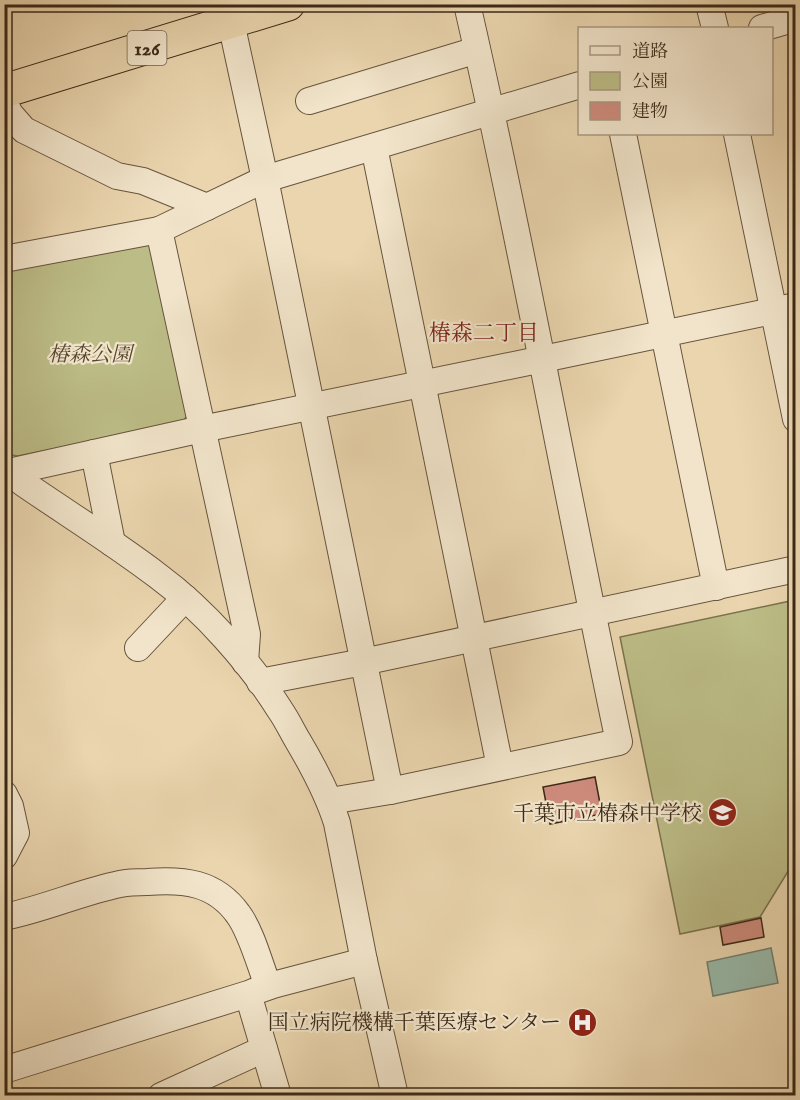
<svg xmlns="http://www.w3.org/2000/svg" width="800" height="1100" font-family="'IM FELL English','Noto Serif JP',serif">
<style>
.green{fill:#bcbc86;stroke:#7c724e;stroke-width:1.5}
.water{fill:#98b9a9;stroke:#737f6f;stroke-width:1.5}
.building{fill:#ce8b7c;stroke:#3b2917;stroke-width:1.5}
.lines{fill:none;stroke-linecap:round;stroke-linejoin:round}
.minor-casing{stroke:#67543d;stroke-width:28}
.highway-casing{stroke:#3b2917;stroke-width:35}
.minor{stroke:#f1e4ca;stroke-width:26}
.highway{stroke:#ead5ae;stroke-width:33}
.labels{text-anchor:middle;stroke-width:4.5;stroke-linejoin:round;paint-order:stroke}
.shield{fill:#f1e4ca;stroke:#72614d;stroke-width:1.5}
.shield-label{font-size:20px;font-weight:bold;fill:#3b2917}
.park-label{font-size:21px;font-style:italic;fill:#55462d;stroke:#f1e4ca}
.poi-label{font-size:21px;fill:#3b2917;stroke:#f1e4ca;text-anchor:end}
.neighbourhood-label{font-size:22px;fill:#7a1f14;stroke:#f1e4ca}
</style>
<rect width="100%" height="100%" fill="#ead5ae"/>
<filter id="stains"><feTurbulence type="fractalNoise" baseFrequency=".00333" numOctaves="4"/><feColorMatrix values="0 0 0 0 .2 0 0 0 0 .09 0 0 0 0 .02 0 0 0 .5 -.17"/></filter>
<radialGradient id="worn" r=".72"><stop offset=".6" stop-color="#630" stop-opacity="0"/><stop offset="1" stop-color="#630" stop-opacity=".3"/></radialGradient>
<g class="green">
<path d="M140 237 155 246 189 413 182 423 18 456 11 455 5 450 4 265Z"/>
<path d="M795 600V860L760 917 680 934 620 637Z"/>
</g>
<path class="water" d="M771 948 778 983 713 996 707 962Z"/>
<g class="building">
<path d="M595 777 602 814 550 824 543 787Z"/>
<path d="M761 918 764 937 723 945 720 927Z"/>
</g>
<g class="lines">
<defs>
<g id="minor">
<path d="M227 4 265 179 390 791"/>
<path d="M709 4 715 28"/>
<path d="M762 28 796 18"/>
<path d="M309 101 477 50"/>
<path d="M4 102 10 114 24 130 117 176 143 181 207 207"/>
<path d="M623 134 716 587"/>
<path d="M737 134 796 419"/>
<path d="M374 147 500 767"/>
<path d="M159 230 247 634 245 662"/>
<path d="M4 259 159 230 265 179 580 85"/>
<path d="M94 453 112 543"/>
<path d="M4 468 23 483C68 514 115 543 158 576 204 610 250 662 280 710 287 720 292 731 298 741 314 768 328 794 337 823L364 961 395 1096"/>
<path d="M4 477 9 472 202 429 543 359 796 306"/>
<path d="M138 648 185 598"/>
<path d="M260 682 363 662 796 569"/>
<path d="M4 794 10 806 16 833 4 856"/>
<path d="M330 801 390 791 619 742C567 496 523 249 467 4"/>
<path d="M4 917C44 909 81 892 120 884 129 882 138 882 147 882 183 879 215 882 238 914 251 931 260 965 268 986"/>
<path d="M253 992 273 985 364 961"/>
<path d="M4 1070 248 994 278 1096"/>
<path d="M161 1096 264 1049"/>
</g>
<path id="highway" d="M4 91 288 4"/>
</defs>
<use href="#minor" class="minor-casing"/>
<use href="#highway" class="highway-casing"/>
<use href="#minor" class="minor"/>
<use href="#highway" class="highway"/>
</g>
<defs>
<symbol id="school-disc" viewBox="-11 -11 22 22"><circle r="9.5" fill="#8f2418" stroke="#f1e4ca"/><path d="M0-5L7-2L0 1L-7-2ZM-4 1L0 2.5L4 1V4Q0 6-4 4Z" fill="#fff"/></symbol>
<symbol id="hospital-disc" viewBox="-11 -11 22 22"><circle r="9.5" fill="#8f2418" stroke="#f1e4ca"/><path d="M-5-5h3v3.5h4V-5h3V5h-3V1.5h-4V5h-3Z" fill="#fff"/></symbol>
</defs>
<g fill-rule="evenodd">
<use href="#school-disc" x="706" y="796" width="33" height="33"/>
<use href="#hospital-disc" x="566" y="1006" width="33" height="33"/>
</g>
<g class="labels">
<rect class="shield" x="127.5" y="31" width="39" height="34" rx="4.5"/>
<g class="shield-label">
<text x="147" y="55">126</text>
</g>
<g class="park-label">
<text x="90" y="361">椿森公園</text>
</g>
<g class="poi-label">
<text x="702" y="820">千葉市立椿森中学校</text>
<text x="561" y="1029">国立病院機構千葉医療センター</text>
</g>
<g class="neighbourhood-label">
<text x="484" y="340">椿森二丁目</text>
</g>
</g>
<rect width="800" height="1100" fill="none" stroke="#ead5ae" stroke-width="24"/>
<rect x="6" y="6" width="788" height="1088" fill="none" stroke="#3b2917" stroke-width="3"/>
<rect x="12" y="12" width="776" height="1076" fill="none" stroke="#3b2917" stroke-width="1.5"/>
<rect x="578" y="27" width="195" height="108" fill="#f1e4ca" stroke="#a89982" stroke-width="1.5"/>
<rect x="590" y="46" width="30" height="9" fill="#f1e4ca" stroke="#a89982" stroke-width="1.5"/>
<text x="632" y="57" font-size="18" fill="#3b2917">道路</text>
<rect x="590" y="72" width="30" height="18" fill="#bcbc86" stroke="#a89982" stroke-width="1.5"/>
<text x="632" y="87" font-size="18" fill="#3b2917">公園</text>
<rect x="590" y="102" width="30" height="18" fill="#ce8b7c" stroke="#a89982" stroke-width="1.5"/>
<text x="632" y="117" font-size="18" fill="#3b2917">建物</text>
<rect width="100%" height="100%" filter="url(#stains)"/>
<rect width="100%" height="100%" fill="url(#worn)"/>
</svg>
